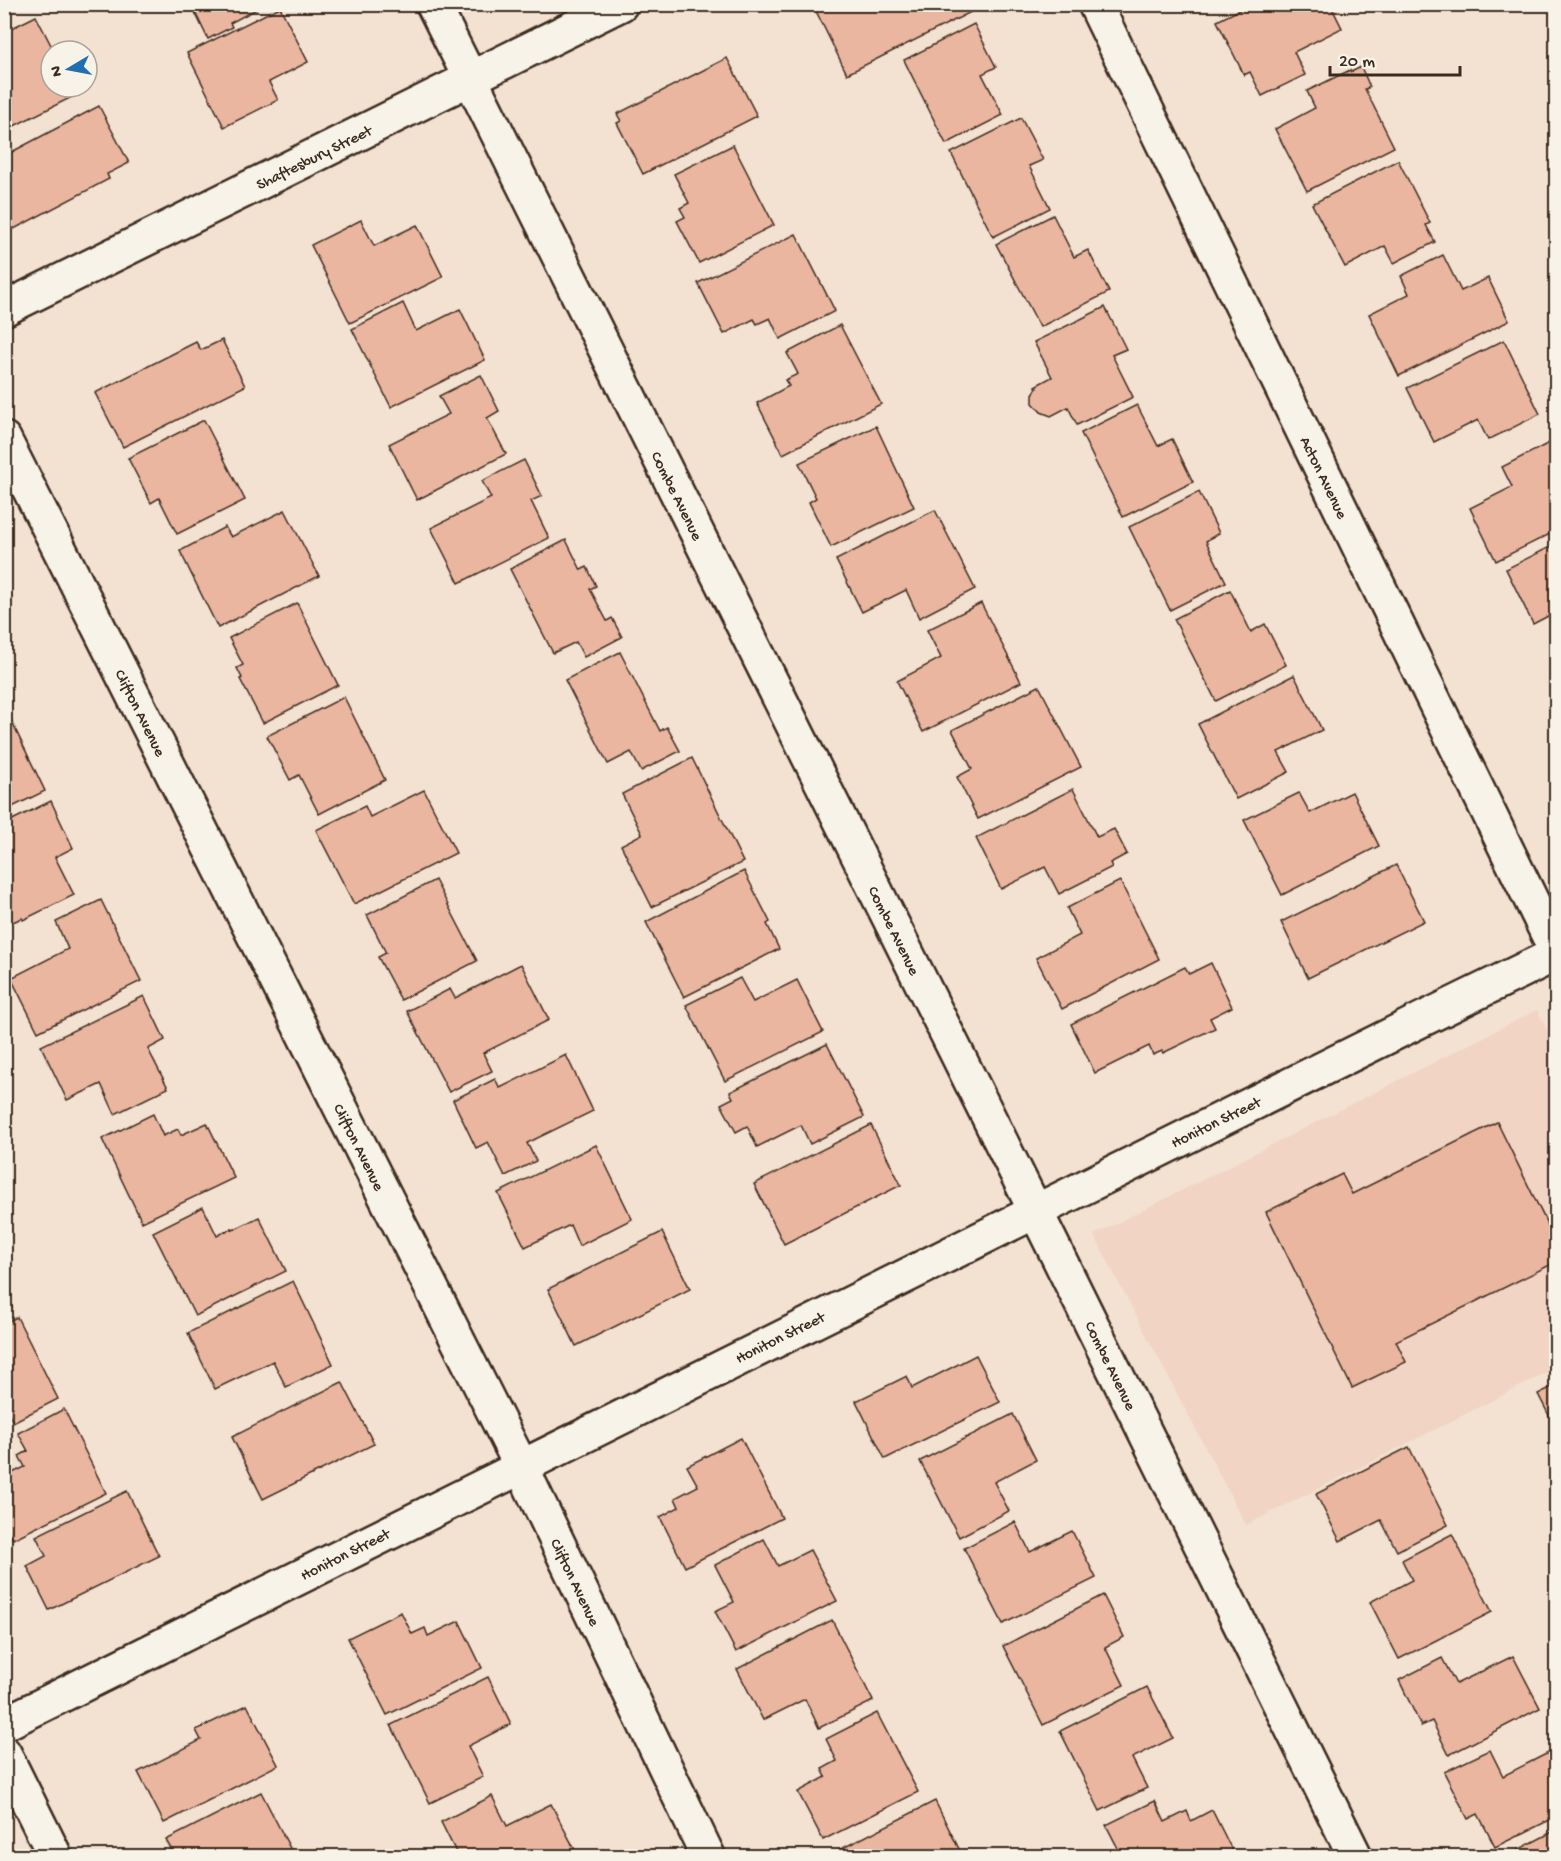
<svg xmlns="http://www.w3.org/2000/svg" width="1561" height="1861" font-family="'Gochi Hand',sans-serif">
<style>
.built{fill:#f1d4c3}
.building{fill:#ebb69f;stroke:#3b2a1e;stroke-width:1.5}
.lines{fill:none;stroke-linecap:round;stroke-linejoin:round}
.minor-casing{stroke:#3b2a1e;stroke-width:38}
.minor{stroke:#f7f3e8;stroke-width:33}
.labels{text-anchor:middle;stroke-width:4.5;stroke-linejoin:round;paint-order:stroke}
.street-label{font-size:16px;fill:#3b2a1e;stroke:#f7f3e8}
</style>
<rect width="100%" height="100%" fill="#f3e1d2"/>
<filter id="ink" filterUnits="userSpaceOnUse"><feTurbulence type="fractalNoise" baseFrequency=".0167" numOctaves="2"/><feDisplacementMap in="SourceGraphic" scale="12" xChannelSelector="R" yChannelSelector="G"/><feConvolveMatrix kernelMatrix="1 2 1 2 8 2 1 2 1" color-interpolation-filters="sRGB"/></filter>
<g filter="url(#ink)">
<path class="built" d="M1537 1010 1556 1049V1368L1246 1525 1094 1235Z"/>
<g class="building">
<path d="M4 4H23L4 14Z"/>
<path d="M191 4H266L230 23 232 27 208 39Z"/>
<path d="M829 4H967L971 12 847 74 816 11Z"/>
<path d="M1251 4H1330L1342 28 1294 52 1305 75 1262 96 1250 72 1244 75 1217 21Z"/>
<path d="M280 7 308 62 269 82 278 100 224 127 187 53Z"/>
<path d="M36 16 54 51H51V87H72L76 95 4 131V32Z"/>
<path d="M974 24 996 67 982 74 1003 115 946 144 904 60Z"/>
<path d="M727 58 757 116 643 174 617 123 621 121 617 114Z"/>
<path d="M1361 67 1370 87 1365 89 1394 147 1307 191 1275 129 1315 108 1307 91 1350 70 1351 72Z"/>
<path d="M99 106 129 163 107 174 109 179 14 229 4 210V156Z"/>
<path d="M1021 118 1043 160 1029 166 1050 208 993 237 951 153Z"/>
<path d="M733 145 774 225 699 263 677 221 685 217 680 208 689 203 674 174Z"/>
<path d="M1398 160 1430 223 1426 225 1435 242 1394 263 1385 246 1345 267 1312 204Z"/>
<path d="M1053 215 1074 257 1088 250 1109 292 1040 327 996 244Z"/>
<path d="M361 220 374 246 417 225 443 277 350 323 311 245Z"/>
<path d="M796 234 835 311 780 339 770 318 757 324 754 319 724 334 698 283Z"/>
<path d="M1443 255 1461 291 1488 278 1509 321 1399 376 1369 314 1409 294 1401 276Z"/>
<path d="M403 303 416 331 460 309 485 360 391 407 352 329Z"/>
<path d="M1105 307 1126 349 1112 355 1133 397 1077 425 1068 407 1051 416 1041 412 1033 403V394L1037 388 1035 386 1052 377 1034 342Z"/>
<path d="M840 325 881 404 783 454 757 403 789 386 785 380 798 374 787 353Z"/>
<path d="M222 340 245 386 123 447 95 393 196 342 201 350Z"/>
<path d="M1504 340 1540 414 1488 440 1478 420 1434 442 1407 388Z"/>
<path d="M481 375 499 411 487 418 506 454 417 500 389 444 449 414 439 396Z"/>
<path d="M1137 405 1158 446 1172 439 1193 482 1123 517 1081 433Z"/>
<path d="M204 420 245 500 177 534 159 498 151 503 128 458Z"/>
<path d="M876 426 914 507 831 547 809 502 816 498 799 463Z"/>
<path d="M1555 440 1556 531 1496 561 1470 508 1512 487 1502 467Z"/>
<path d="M524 460 542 496 531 501 549 538 459 583 431 528 491 498 482 481Z"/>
<path d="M1199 492 1219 533 1206 541 1226 582 1170 610 1129 527Z"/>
<path d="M285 510 319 576 218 628 180 551 225 527 231 537Z"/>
<path d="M935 510 975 589 919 618 906 590 862 612 836 560Z"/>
<path d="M566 540 581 570 587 567 596 586 590 589 607 621 612 618 622 637 584 657 576 642 553 653 510 569Z"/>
<path d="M1556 544V612L1533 624 1506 569Z"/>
<path d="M1230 590 1251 632 1265 624 1286 665 1216 701 1174 619Z"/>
<path d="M297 603 338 685 263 723 240 679 242 678 237 668 243 665 229 638Z"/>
<path d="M981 603 1021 682 923 732 897 681 941 658 927 630Z"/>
<path d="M620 652 660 731 667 727 680 751 641 771 631 752 608 764 565 680Z"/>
<path d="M1294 675 1322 730 1278 752 1289 772 1236 799 1198 724Z"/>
<path d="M1039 686 1081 767 978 819 957 777 972 769 952 730Z"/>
<path d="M344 697 385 780 319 814 299 775 290 780 267 736Z"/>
<path d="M7 712 45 791 4 811V713Z"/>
<path d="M692 758 743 862 652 907 621 845 642 834 622 794Z"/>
<path d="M1073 789 1097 837 1114 829 1127 854 1110 863 1112 867 1059 894 1045 867 1001 889 976 838Z"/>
<path d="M424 790 456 853 354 904 316 830 365 806 370 817Z"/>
<path d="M1352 792 1379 846 1282 895 1244 820 1299 793 1310 813Z"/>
<path d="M51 801 73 848 55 857 74 895 23 920 22 918 8 924 4 917V824Z"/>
<path d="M1396 865 1424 921 1308 978 1281 922Z"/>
<path d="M744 871 770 922 767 924 779 949 684 997 646 922Z"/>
<path d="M435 880 477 961 401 1000 378 957 386 953 367 915Z"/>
<path d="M1120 881 1159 959 1062 1009 1036 958 1080 935 1067 908Z"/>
<path d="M101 900 141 981 38 1032 11 978 68 949 56 922Z"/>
<path d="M1211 963 1232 1007 1210 1018 1215 1028 1163 1053 1162 1051 1153 1055 1149 1046 1095 1073 1071 1024 1185 967 1189 974Z"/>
<path d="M521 964 549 1020 483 1053 492 1071 449 1092 407 1011 450 989 455 998Z"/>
<path d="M740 978 753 1002 797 980 823 1032 725 1081 686 1005Z"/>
<path d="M144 996 165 1040 148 1049 168 1088 115 1114 101 1084 67 1100 41 1046Z"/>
<path d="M827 1044 864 1117 810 1144 801 1125 757 1147 747 1126 736 1132 721 1104 733 1098 730 1092Z"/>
<path d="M566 1055 593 1111 527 1143 536 1161 505 1176 488 1142 476 1148 453 1100 495 1079 500 1088Z"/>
<path d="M153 1114 163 1136 178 1129 181 1135 207 1123 234 1178 142 1222 102 1139Z"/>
<path d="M1497 1122 1556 1242V1262L1396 1341 1406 1362 1352 1388 1266 1212 1342 1174 1352 1194Z"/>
<path d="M871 1125 901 1185 784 1244 754 1184Z"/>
<path d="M596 1145 632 1219 579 1246 570 1225 525 1247 498 1193Z"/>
<path d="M203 1207 217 1236 232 1228 233 1230 259 1217 286 1271 195 1316 153 1232Z"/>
<path d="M662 1232 690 1289 576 1346 548 1289Z"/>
<path d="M293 1281 333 1364 286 1387 273 1361 215 1389 188 1333Z"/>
<path d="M4 1293 12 1308 4 1312Z"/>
<path d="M17 1317 58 1399 13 1422 4 1405V1323Z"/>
<path d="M976 1355 1000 1402 885 1459 856 1401 907 1376 912 1388Z"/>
<path d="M342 1382 374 1444 263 1499 232 1437Z"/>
<path d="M1556 1385V1429L1538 1394Z"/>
<path d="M64 1409 106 1493 13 1539 4 1523V1477L25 1467 19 1456 28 1451 18 1433Z"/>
<path d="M1013 1414 1036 1460 994 1482 1009 1511 959 1537 920 1461Z"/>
<path d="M741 1438 782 1518 685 1567 660 1517 679 1507 675 1498 698 1486 687 1466Z"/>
<path d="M1409 1447 1448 1525 1397 1551 1381 1520 1340 1541 1316 1494Z"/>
<path d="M127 1491 159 1556 49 1610 27 1566 46 1556 36 1536Z"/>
<path d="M1015 1522 1030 1552 1072 1531 1096 1578 1003 1624 964 1548Z"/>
<path d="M1452 1534 1492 1612 1399 1659 1370 1602 1412 1580 1402 1560Z"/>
<path d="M764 1539 778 1566 810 1550 837 1601 736 1652 715 1611 734 1602 715 1565Z"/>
<path d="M1103 1595 1124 1637 1105 1647 1124 1685 1043 1725 1003 1646Z"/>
<path d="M401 1612 412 1634 425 1628 428 1636 459 1621 482 1668 387 1715 348 1638Z"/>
<path d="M832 1620 873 1701 819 1728 805 1699 763 1720 737 1669Z"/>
<path d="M1513 1656 1540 1708 1449 1755 1432 1721 1421 1726 1399 1680 1442 1658 1456 1684Z"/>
<path d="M488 1677 511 1724 468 1746 483 1777 430 1803 391 1725Z"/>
<path d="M1147 1687 1173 1738 1132 1758 1147 1788 1100 1811 1060 1731Z"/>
<path d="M247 1705 278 1765 164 1823 138 1772 201 1740 196 1730Z"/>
<path d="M877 1713 918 1792 823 1840 798 1792 826 1777 822 1769 837 1761 826 1739Z"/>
<path d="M1556 1749V1817L1495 1847 1478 1814 1468 1819 1444 1772 1490 1750 1503 1776Z"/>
<path d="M261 1792 294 1856H175L166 1840Z"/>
<path d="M492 1796 507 1826 551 1804 575 1850 563 1856H458L441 1822Z"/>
<path d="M935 1801 961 1853 955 1856H840L837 1851Z"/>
<path d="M1155 1801 1165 1822 1187 1811 1191 1821 1212 1810 1235 1856H1122L1106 1825Z"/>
<path d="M1556 1830V1856H1514L1512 1853Z"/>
</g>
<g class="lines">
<defs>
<g id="minor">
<path id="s1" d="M433 4 1034 1208 1355 1856"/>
<path id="s2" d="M1095 4 1556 951"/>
<path id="s3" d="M4 309 621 4"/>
<path id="s4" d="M4 439 520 1464 708 1856"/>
<path id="s5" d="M4 1724C520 1464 1037 1207 1556 954"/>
<path d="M4 1753 55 1856"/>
</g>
</defs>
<use href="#minor" class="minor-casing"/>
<use href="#minor" class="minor"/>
</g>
</g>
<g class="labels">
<g class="street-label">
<text dy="6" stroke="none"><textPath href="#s3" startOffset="345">Shaftesbury Street</textPath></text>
<text dy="6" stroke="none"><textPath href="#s2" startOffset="526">Acton Avenue</textPath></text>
<text dy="6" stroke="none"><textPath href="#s1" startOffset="549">Combe Avenue</textPath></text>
<text dy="6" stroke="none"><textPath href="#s4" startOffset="306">Clifton Avenue</textPath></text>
<text dy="6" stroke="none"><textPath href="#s1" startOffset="1035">Combe Avenue</textPath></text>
<text dy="6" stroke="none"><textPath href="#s5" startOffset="1353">Honiton Street</textPath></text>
<text dy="6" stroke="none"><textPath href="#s4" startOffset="792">Clifton Avenue</textPath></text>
<text dy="6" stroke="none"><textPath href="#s5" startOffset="867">Honiton Street</textPath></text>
<text dy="6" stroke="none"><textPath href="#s1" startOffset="1521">Combe Avenue</textPath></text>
<text dy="6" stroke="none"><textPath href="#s5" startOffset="381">Honiton Street</textPath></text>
<text dy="6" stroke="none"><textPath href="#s4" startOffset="1278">Clifton Avenue</textPath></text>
</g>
</g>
<rect width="1561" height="1861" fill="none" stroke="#f7f3e8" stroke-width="24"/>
<rect x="12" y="12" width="1537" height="1837" fill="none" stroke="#3b2a1e" stroke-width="2" filter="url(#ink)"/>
<g transform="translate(69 69) rotate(260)"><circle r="28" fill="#f7f3e8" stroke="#aca397" stroke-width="1.5"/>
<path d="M0-4.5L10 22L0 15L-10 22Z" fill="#1f6fb2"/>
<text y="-9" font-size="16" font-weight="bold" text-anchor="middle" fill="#3b2a1e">N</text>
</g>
<path d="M1330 66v9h130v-9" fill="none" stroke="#3b2a1e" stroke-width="3"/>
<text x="1339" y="66" font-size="18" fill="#3b2a1e" stroke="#f7f3e8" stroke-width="4.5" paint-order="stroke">20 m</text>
</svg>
